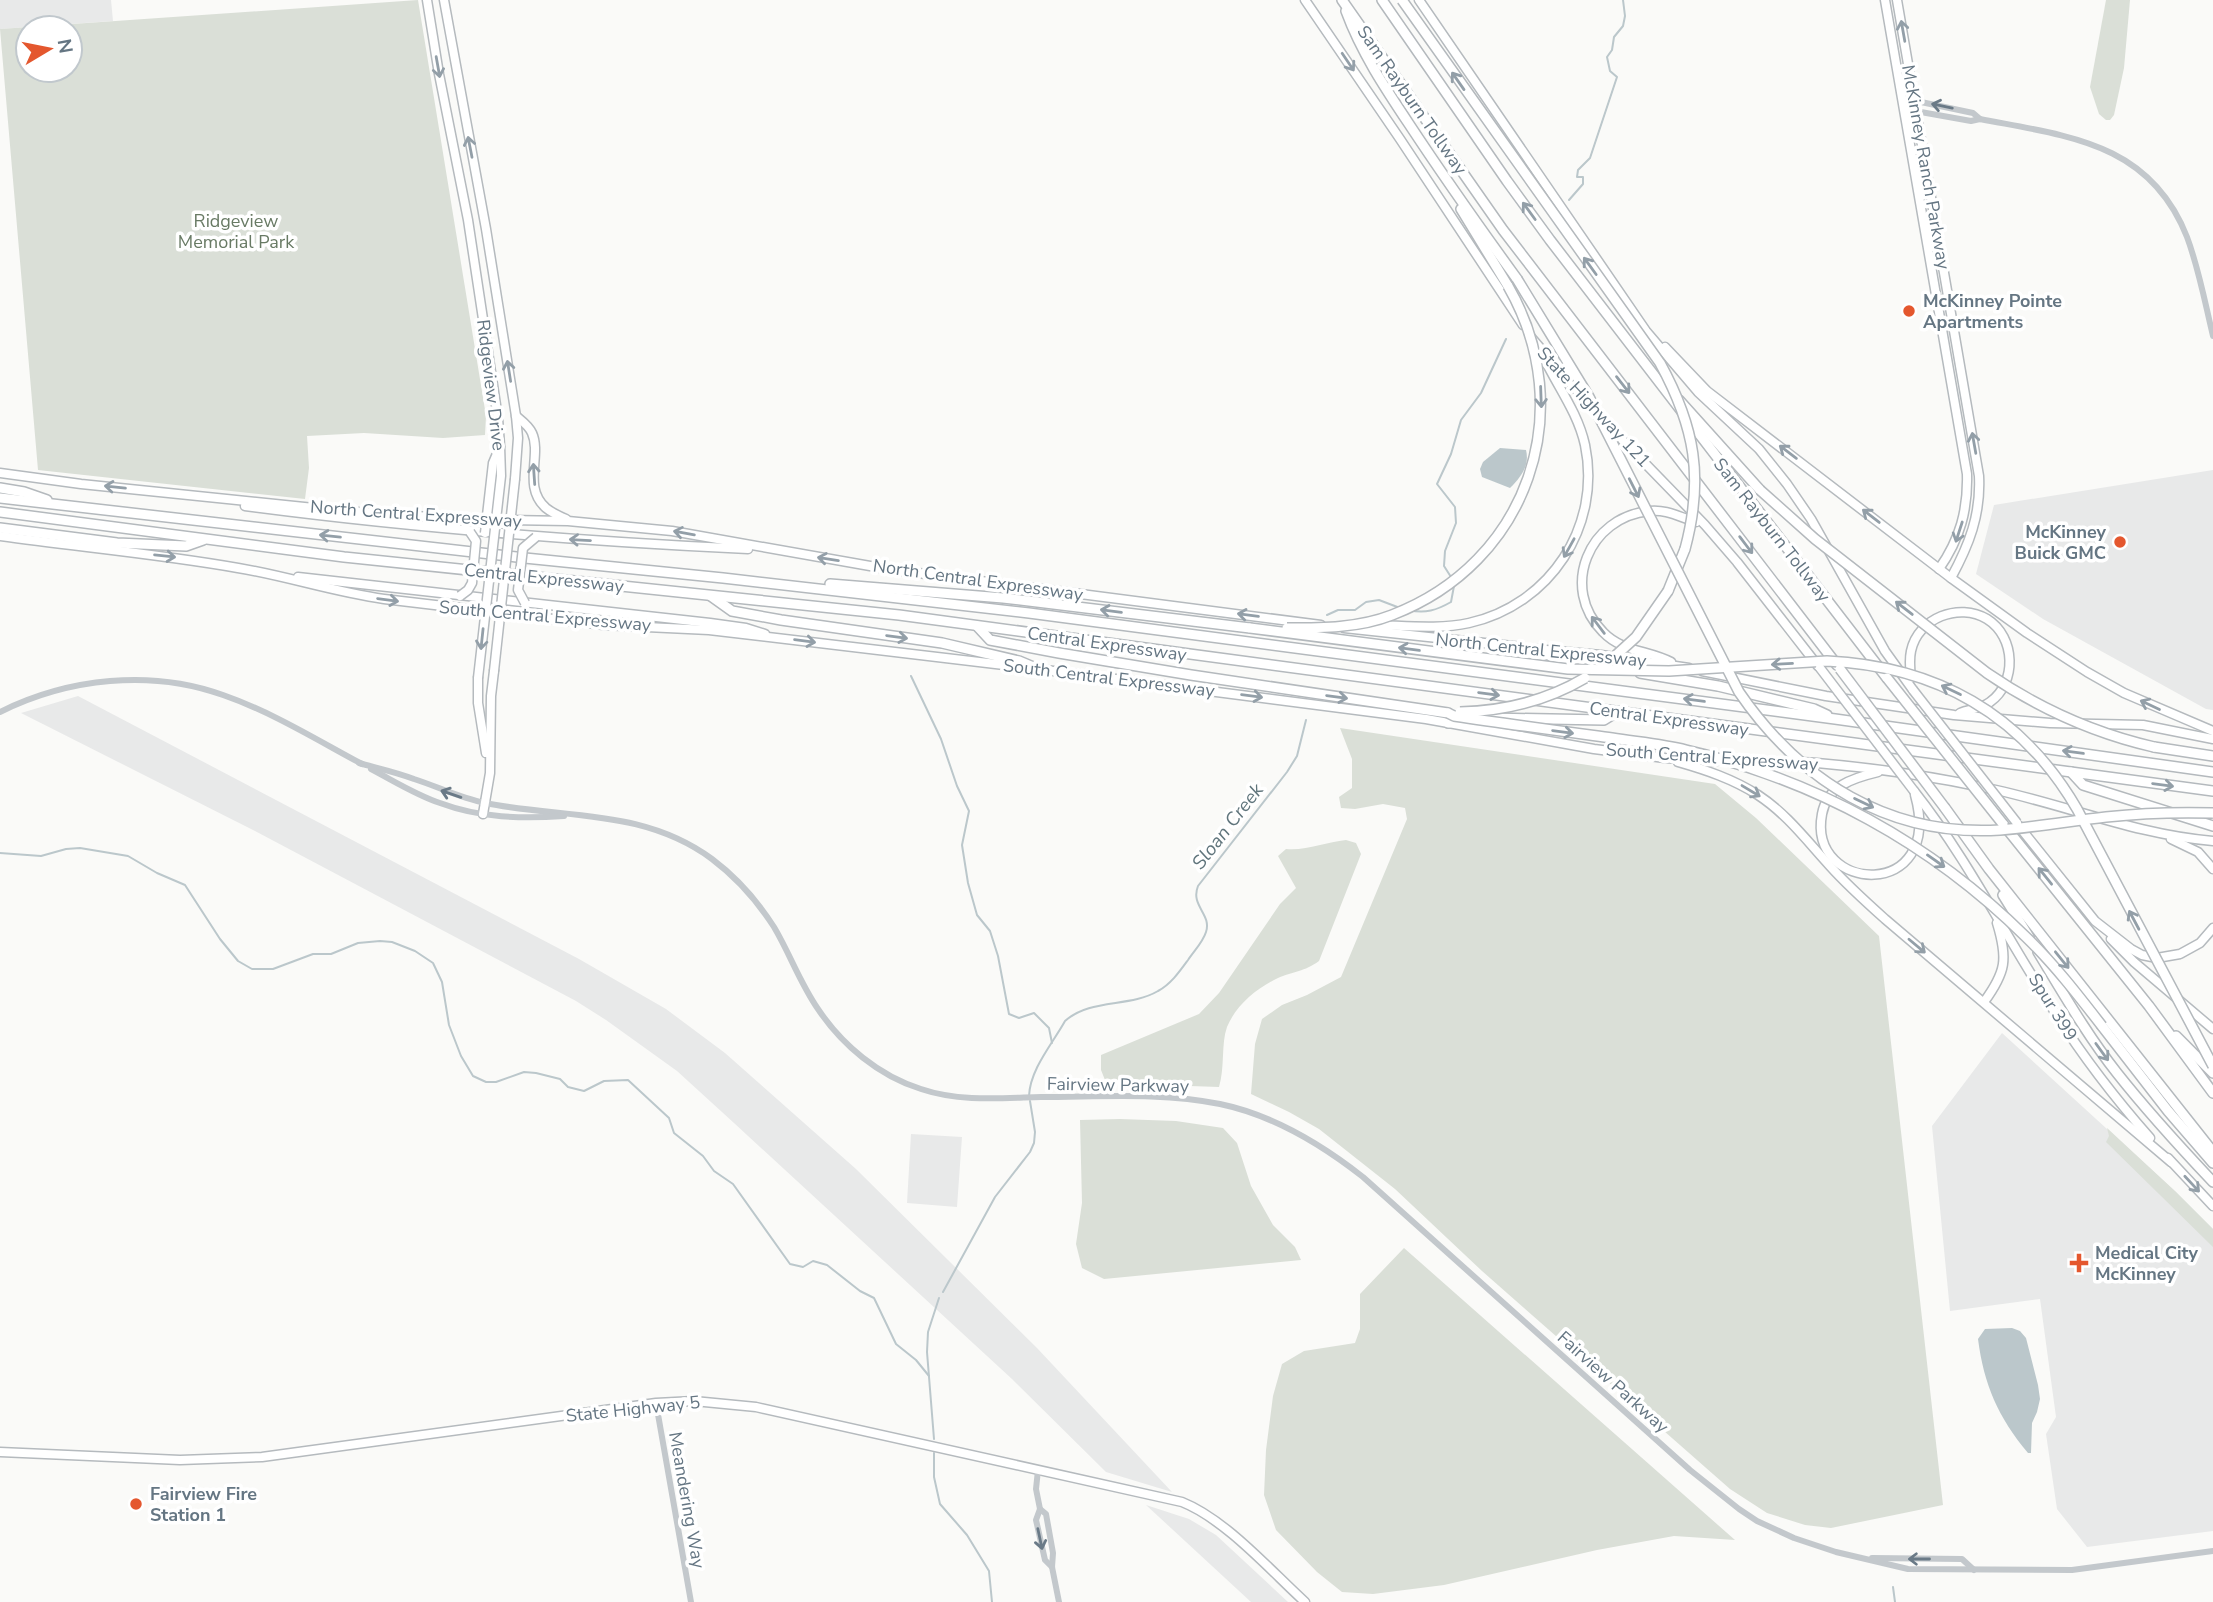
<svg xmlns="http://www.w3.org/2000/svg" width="2213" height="1602" font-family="'Nunito Sans',sans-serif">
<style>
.built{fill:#e8e9e9}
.green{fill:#dadfd7;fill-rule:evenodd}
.water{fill:#bbc7cb}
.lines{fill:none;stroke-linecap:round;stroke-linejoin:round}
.stream{stroke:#bbc7cb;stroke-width:2}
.major-casing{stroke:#b5babe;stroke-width:11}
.highway-casing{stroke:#b4b9bd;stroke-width:12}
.minor{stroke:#c3c8cc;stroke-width:6}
.major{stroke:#fff;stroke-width:8}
.highway{stroke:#fff;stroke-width:9}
.major-bridge-casing{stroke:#b5babe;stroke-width:11;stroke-linecap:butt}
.highway-bridge-casing{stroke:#b4b9bd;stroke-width:12;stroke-linecap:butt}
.major-bridge{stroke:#fff;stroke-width:8}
.highway-bridge{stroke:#fff;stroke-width:9}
.oneway{stroke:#939fa8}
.oneway2{stroke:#6a7a87}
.poi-dot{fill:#e4572e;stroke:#fff;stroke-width:2.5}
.labels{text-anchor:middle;stroke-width:7;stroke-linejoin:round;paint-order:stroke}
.street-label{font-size:18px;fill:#657683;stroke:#fff}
.park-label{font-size:18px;fill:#687a64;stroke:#fff}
.poi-label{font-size:18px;font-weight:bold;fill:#657683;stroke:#fff;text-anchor:start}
.water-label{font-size:19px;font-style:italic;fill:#60757c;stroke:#fff}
</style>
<rect width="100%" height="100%" fill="#fafaf8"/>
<g class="built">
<path d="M0 0H111L113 21 0 29Z"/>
<path d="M2213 470V710L2206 709 2043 619 1976 574 1994 505Z"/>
<path d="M78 696 579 959 666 1009 725 1053 856 1169 1037 1348 1172 1492 1106 1472 1012 1379 734 1123 677 1071 606 1020 576 1001 255 831 21 713Z"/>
<path d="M2002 1033 2176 1192 2213 1229V1531L2087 1547 2057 1509 2046 1434 2056 1417 2040 1299 1950 1311 1932 1126Z"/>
<path d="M911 1134 962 1137 957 1207 907 1203Z"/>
<path d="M1146 1505 1189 1519 1216 1535 1288 1602H1251Z"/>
</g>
<g class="green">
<path d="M418 0 486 416 485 435 443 438 364 433 307 436 309 468 305 499 38 470 0 29ZM28 28H70V70H28Z"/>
<path d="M2106 0H2130L2124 68 2114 115 2110 120H2106L2099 114 2090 87Z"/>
<path d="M1340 728 1715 784 1756 818 1879 936 1943 1505 1831 1528 1805 1525 1767 1513 1730 1489 1482 1271 1395 1189 1319 1129 1289 1112 1251 1094 1255 1044 1262 1019 1282 1005 1307 995 1341 977 1407 819 1405 808 1383 804 1355 809 1341 808 1339 797 1352 788V759Z"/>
<path d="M1346 840 1356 843 1361 854 1319 961C1304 972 1294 971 1278 978 1257 988 1236 1005 1227 1027 1221 1043 1225 1068 1219 1087L1132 1084 1105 1080 1101 1070V1055L1199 1014 1219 993 1280 904 1296 888 1278 856 1286 849C1306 851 1326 842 1346 840Z"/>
<path d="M1120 1119 1176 1121 1223 1128 1237 1143 1251 1186 1273 1225 1295 1247 1301 1260 1104 1279 1082 1268 1076 1244 1082 1203 1080 1120Z"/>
<path d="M2107 1128 2176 1192 2213 1229V1247L2106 1142 2109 1136Z"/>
<path d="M1404 1248 1735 1540 1674 1536 1597 1550 1444 1585 1373 1594 1342 1592 1317 1572 1276 1530 1264 1495 1266 1450 1273 1396 1282 1364 1304 1351 1355 1343 1360 1329V1294Z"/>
</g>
<g class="water">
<path d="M1500 448 1526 450C1530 466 1520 478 1510 488L1482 477 1480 469 1483 462Z"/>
<path d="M2012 1328 2020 1331 2026 1338 2038 1385 2040 1399 2037 1412 2032 1423 2031 1453H2028C1998 1417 1984 1385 1978 1339L1985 1329Z"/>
</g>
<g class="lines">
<g class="stream">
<path d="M1569 200 1583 184V177H1577L1578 170 1590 158 1617 77 1610 71 1607 57 1612 50 1614 37 1623 26 1625 16 1623 0"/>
<path d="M1451 577 1444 566 1445 551 1456 523 1455 507 1437 484 1451 454 1461 420 1481 393 1506 339"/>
<path d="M1409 610C1425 614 1437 610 1451 602L1454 586"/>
<path d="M1327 615 1338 610H1355L1366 602 1379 600 1400 608"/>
<path d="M911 676 941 739 957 786 969 811 962 845 968 883 977 915 990 931 998 956 1009 1014 1019 1018 1034 1013 1049 1028 1052 1043"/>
<path d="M0 853 41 856 66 849 80 848 128 856 157 873 185 885 220 939 238 961 252 969H273L313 954H331L358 943 380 941 392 942 415 951 433 963 442 982 449 1025 461 1056 473 1076 486 1082H496L524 1072 536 1073 560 1079 568 1087 584 1091 604 1081 628 1080 669 1118 674 1133 703 1156 714 1171 733 1184 790 1264 803 1267 813 1261 827 1265 860 1291 874 1298 896 1344 916 1360 929 1376"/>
<path d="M1029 1096C1030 1069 1053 1043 1065 1021 1091 998 1129 1008 1158 991 1171 984 1180 971 1188 960 1194 951 1203 942 1206 932 1212 914 1190 906 1198 886L1287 772 1297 756 1306 720"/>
<path d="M943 1292 995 1197 1030 1152 1034 1143 1035 1132 1030 1101"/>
<path d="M934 1439 927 1352 928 1332 939 1298"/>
<path d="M934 1453V1477L940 1504 967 1535 989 1571 992 1602"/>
<path d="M1893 1587 1895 1602"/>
</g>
<defs>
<g id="major">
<path d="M427 0 439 74 468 220 498 418 500 446"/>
<path d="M444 0 486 229 516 416 518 438 515 479"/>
<path d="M1305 0 1400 139 1523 325"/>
<path d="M1419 0 1646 331 1698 392 1759 449 1787 484 1811 519 1885 651 1913 690"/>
<path d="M1885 0 1967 474C1968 510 1960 539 1939 569"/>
<path d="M1897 0 1979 476C1981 515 1969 545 1951 578"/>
<path d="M1530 336 1592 408"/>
<path d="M1665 347 1707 391 1951 578 2027 633 2087 672 2124 693 2213 731"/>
<path d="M516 416C522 421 529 426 532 433 542 455 522 487 546 508 552 513 559 516 566 519"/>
<path d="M1601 418 1705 525 1737 562 1818 666"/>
<path d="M0 473 81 484 343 511 460 519 568 521 672 531 887 569 1321 625"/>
<path d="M245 506C412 528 579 541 748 549"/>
<path d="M0 536C79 547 159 554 238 568 287 576 334 592 384 599L604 625 709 630 1038 669 1426 719 1594 749 1665 758 1717 761"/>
<path d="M298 577 710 623 746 628 765 634"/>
<path d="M1367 625C1400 625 1437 630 1469 623 1550 605 1602 526 1585 445 1578 413 1558 387 1544 358"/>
<path d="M1344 628 1522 647"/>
<path d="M1535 649 1601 655 1689 668"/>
<path d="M1671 662C1648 650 1622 652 1603 632 1559 588 1589 517 1649 511 1667 509 1679 517 1696 522"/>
<path d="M1702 671 1826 696 1954 715 2050 723 2143 725 2213 739"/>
<path d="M478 678V703L486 753"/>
<path d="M1911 678C1910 669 1909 660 1911 651 1918 618 1959 602 1987 619 2016 637 2017 683 1990 702 1981 709 1970 709 1960 713"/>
<path d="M1678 762C1706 770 1733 779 1758 795 1787 814 1807 841 1830 866 1847 885 1866 902 1885 919L2171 1162"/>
<path d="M1737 762C1763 763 1790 761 1817 763 1877 768 1937 777 1996 790 2069 806 2138 835 2213 841"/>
<path d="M1878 772C1853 778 1827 786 1822 814 1807 894 1945 902 1915 795"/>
<path d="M1914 791C1967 858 2005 935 2051 1006 2080 1053 2114 1097 2150 1138"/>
<path d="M483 814 490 773 491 696 494 671"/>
<path d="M2018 825 2095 921 2131 949 2142 955 2157 958 2180 954 2200 943 2213 928"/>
<path d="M2171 839 2198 852 2213 869"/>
<path d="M2111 939 2134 962 2213 1029"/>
<path d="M1984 1002C2006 972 2008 959 1997 923"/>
<path d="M2168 1158 2213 1206"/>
<path d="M0 1452 180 1460 262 1457 656 1403 694 1401 756 1407 1182 1502C1225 1519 1270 1570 1305 1602"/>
</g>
<g id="highway">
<path d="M1342 0 1503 230 1837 665"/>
<path d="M1382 0 1507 181 1550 240 1887 678"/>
<path d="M1346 11C1361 52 1385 88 1409 124 1444 177 1480 228 1517 279"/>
<path d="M1461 209 1508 286"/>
<path d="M1679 400 1760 490"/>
<path d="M0 488 24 492 47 500"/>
<path d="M0 498 525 558 723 578 1029 613 1835 719 2213 772"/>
<path d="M0 512 344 557 899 615 2213 791"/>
<path d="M0 528 117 543 186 546 203 540"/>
<path d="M830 584 1003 598 1250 628"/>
<path d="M1668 591 1685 549"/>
<path d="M711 596 732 611 781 620 942 643 1019 661 1038 669"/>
<path d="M977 626 990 640 1059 653 1191 675 1448 713"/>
<path d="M1519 647 1559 658 1609 667"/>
<path d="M1640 673 1718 686 1814 709 1827 715"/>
<path d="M1489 718 1604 720 1617 712"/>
<path d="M1448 723 1468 720"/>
<path d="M2154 747 2213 756"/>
<path d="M2071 772 2083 785 2213 826"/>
<path d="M1945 808 1989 869 2213 1152"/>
<path d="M2003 824 2149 1006 2213 1093"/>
<path d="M2003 895 2029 937"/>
<path d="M2038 952C2063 993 2087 1035 2117 1073 2147 1111 2180 1147 2213 1182"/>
<path d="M2102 1026 2168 1111 2213 1163"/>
<path d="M2176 1036 2213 1073"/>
</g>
</defs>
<use href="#major" class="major-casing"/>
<use href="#highway" class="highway-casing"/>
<g class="minor">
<path d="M1902 98 1973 113 1980 119"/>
<path d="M1904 109 1971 121 1980 119C2067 136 2150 142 2187 237 2199 269 2205 303 2213 336"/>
<path d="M0 712C68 678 151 669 223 695 272 712 317 740 362 764"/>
<path d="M359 763C377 768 396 772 414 779 439 787 460 798 485 803 564 819 643 808 712 859 736 877 758 902 774 927 790 954 800 983 818 1009 842 1045 879 1076 921 1089 959 1102 1002 1098 1041 1097 1100 1097 1161 1092 1220 1104 1273 1115 1321 1144 1363 1177L1690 1470 1739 1509 1757 1521 1794 1538 1836 1552 1908 1569 2072 1570 2213 1551"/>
<path d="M371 769C394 781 416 795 440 803 480 818 522 819 564 816"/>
<path d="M656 1403 691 1602"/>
<path d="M1038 1470 1036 1489 1040 1509 1046 1514 1053 1553 1052 1567 1059 1602"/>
<path d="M1040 1509 1036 1520 1045 1560 1052 1567"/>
<path d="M1872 1558 1962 1559 1974 1570"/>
</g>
<use href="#major" class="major"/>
<use href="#highway" class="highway"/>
<defs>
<g id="major-bridge">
<path d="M485 533 493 463 499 449"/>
<path d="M460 596 468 590 472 583 476 541 470 532"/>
<path d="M525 603 518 590 523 548 536 537"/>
<path d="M1820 668 1914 791"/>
<path d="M494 671 515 479"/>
<path d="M478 678 501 476 500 446"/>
<path d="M1913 690 2017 823"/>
</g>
<g id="highway-bridge">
<path d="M1402 0 1660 363C1695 427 1704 478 1685 549"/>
<path d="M1517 279 1589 397 1739 692C1800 781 1889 837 2000 830 2036 827 2071 821 2106 817 2142 813 2178 812 2213 813"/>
<path d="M1760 490 1815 539 1987 673C2038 708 2093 733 2154 747"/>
<path d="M1250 628 1568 669 1669 671 1827 661C1936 666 2022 714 2077 809L2213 1066"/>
<path d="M1287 628C1322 628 1359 628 1392 615 1528 563 1580 411 1508 286"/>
<path d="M1602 668 1636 637 1668 591"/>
<path d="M1840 669 1945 808"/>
<path d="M1887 678 2003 824"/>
<path d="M1460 712C1506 711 1546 701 1585 678"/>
<path d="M1448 713 1454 716C1507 724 1560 731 1612 738 1637 742 1662 744 1686 750 1815 780 1931 843 2026 937 2054 964 2078 995 2102 1026"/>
</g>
</defs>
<use href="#major-bridge" class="major-bridge-casing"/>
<use href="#highway-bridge" class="highway-bridge-casing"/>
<use href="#major-bridge" class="major-bridge"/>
<use href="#highway-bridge" class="highway-bridge"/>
</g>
<defs><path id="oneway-shaft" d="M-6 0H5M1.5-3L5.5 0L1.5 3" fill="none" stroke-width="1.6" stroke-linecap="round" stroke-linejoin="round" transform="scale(1.75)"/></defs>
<g class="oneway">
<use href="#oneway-shaft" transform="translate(1903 31) rotate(-100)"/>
<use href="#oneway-shaft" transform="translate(1348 62) rotate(56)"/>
<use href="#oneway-shaft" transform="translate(438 67) rotate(80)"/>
<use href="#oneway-shaft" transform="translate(1458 81) rotate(-125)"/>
<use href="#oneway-shaft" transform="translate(470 147) rotate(-101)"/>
<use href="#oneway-shaft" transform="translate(1529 211) rotate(-126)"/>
<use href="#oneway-shaft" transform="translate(1590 266) rotate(-126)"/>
<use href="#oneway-shaft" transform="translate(509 371) rotate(-99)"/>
<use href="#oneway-shaft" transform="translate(1623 385) rotate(52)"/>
<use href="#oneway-shaft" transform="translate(1541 397) rotate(88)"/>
<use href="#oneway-shaft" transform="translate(1974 443) rotate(-100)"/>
<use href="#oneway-shaft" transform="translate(1788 452) rotate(-143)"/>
<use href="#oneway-shaft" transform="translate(534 474) rotate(-94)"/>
<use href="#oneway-shaft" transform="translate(115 487) rotate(-174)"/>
<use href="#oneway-shaft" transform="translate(1634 488) rotate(63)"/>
<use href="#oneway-shaft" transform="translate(1871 516) rotate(-142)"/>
<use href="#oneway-shaft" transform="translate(1959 532) rotate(108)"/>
<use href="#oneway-shaft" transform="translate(684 533) rotate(-170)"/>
<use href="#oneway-shaft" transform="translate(330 536) rotate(-174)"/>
<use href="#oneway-shaft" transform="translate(580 540) rotate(-177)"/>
<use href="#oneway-shaft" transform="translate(1746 545) rotate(53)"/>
<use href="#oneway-shaft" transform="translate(1569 548) rotate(119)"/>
<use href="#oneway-shaft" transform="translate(165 556) rotate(6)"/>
<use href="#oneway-shaft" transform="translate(828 559) rotate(-171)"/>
<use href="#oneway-shaft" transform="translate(388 600) rotate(8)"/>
<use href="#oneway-shaft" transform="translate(1904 608) rotate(-142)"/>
<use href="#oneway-shaft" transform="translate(1111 611) rotate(-173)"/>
<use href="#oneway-shaft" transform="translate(1248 615) rotate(-173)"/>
<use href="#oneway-shaft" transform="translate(1598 625) rotate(-127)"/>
<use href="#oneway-shaft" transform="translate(897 637) rotate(8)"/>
<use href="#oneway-shaft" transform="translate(482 639) rotate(96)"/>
<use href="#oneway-shaft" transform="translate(805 641) rotate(7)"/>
<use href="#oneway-shaft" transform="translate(1409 649) rotate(-172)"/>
<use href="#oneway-shaft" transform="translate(1782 664) rotate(177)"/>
<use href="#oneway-shaft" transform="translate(1951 690) rotate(-154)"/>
<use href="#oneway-shaft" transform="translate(1489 694) rotate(8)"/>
<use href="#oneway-shaft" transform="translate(1252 696) rotate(7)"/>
<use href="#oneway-shaft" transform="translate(1337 697) rotate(8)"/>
<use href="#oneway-shaft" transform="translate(1694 700) rotate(-172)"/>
<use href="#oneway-shaft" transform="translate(2150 705) rotate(-155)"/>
<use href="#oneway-shaft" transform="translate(1563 732) rotate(8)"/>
<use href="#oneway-shaft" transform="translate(2073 752) rotate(-172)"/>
<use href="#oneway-shaft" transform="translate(2163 785) rotate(8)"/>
<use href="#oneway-shaft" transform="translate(1751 791) rotate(31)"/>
<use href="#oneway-shaft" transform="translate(1864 803) rotate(26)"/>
<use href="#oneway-shaft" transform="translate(1936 861) rotate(35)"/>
<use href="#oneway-shaft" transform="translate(2045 876) rotate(-129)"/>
<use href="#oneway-shaft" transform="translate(2134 920) rotate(-118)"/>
<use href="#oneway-shaft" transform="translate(1917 946) rotate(40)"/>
<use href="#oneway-shaft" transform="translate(2062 960) rotate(51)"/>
<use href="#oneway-shaft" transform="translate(2102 1052) rotate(54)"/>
<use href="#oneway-shaft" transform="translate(2192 1184) rotate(47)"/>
</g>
<g class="oneway2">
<use href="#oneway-shaft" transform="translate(1942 106) rotate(-168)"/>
<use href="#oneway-shaft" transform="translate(451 794) rotate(-161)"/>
<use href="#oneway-shaft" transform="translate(1040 1539) rotate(78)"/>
<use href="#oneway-shaft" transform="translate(1919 1559) rotate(180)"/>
</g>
<g class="poi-dot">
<circle cx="1909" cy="311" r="7"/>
<circle cx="2120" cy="542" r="7"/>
<path d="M2075.5 1252.5h7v7h7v7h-7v7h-7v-7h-7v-7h7z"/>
<circle cx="136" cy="1504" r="7"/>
</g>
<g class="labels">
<g class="street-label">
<text transform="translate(1412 100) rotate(55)" y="6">Sam Rayburn Tollway</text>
<text transform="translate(1926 167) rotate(80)" y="6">McKinney Ranch Parkway</text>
<text transform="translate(491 385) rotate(83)" y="6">Ridgeview Drive</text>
<text transform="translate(1594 407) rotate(47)" y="6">State Highway 121</text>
<text transform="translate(416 514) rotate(4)" y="6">North Central Expressway</text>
<text transform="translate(1772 530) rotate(52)" y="6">Sam Rayburn Tollway</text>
<text transform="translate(544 578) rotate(6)" y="6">Central Expressway</text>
<text transform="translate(978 580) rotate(8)" y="6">North Central Expressway</text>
<text transform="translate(545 616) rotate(5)" y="6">South Central Expressway</text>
<text transform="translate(1107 644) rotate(8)" y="6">Central Expressway</text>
<text transform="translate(1541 650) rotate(6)" y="6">North Central Expressway</text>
<text transform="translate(1109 678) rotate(7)" y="6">South Central Expressway</text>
<text transform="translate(1669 719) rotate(8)" y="6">Central Expressway</text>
<text transform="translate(1712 757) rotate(4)" y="6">South Central Expressway</text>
<text transform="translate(2053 1007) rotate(58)" y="6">Spur 399</text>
<text transform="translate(1118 1085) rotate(1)" y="6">Fairview Parkway</text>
<text transform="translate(1613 1382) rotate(42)" y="6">Fairview Parkway</text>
<text transform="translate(633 1409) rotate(-6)" y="6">State Highway 5</text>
<text transform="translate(687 1500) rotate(80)" y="6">Meandering Way</text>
</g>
<g class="park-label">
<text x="236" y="227">Ridgeview<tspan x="236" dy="21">Memorial Park</tspan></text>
</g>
<g class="poi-label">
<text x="1923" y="307">McKinney Pointe<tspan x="1923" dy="21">Apartments</tspan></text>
<text x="2106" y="538" text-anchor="end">McKinney<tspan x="2106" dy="21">Buick GMC</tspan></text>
<text x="2095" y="1259">Medical City<tspan x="2095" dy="21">McKinney</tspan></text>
<text x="150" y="1500">Fairview Fire<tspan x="150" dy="21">Station 1</tspan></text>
</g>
<g class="water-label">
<text transform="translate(1227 826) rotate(-52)" y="7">Sloan Creek</text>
</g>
</g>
<g transform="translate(49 49) rotate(80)"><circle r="33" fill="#ffffff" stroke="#c1c8cd" stroke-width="2"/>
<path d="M0-5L12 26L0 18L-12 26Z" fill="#e4572e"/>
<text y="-10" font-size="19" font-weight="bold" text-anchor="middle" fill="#657683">N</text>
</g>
</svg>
